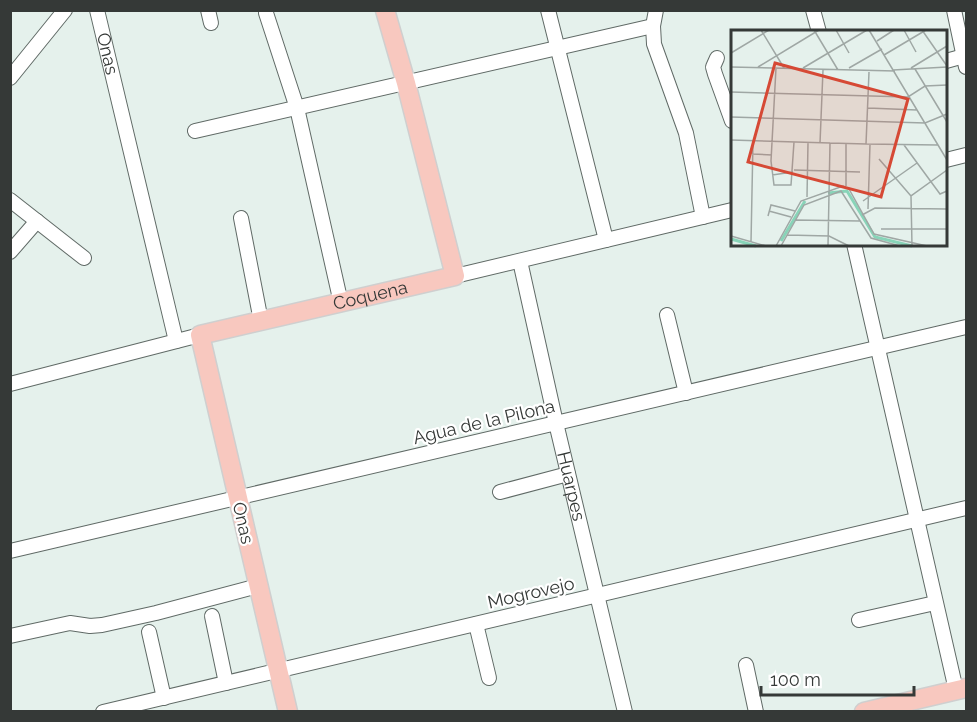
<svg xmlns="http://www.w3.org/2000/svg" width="977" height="722" font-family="Raleway,sans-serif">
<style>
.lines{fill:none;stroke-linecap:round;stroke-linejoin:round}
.minor-casing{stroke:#606a66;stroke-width:16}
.major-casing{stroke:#cfcfcf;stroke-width:21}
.minor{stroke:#fff;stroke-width:14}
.major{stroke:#f8c8bf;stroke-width:18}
.labels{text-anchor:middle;stroke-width:4.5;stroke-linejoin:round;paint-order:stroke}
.street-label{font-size:18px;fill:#353937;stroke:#fff}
.inset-river{fill:none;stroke:#88d4b8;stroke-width:3}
.inset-road{fill:none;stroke:#9fa7a4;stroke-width:1.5}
.view{fill:#d64935;fill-opacity:0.15;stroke:#d64935;stroke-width:3}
.inset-edge{fill:none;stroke:#353937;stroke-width:3}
</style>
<rect width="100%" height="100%" fill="#e5f1ec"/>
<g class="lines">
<defs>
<g id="minor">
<path id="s1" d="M97 10 176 341"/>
<path d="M208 10 211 23"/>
<path d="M548 10 606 240"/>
<path d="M656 10 653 26 654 44 686 133 703 217"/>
<path d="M813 10 819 32"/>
<path d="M954 10 966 67"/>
<path d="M266 13 297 108 341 303"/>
<path d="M717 58 713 67 715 74 732 121"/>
<path d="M946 61 964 56"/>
<path d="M10 78 65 10"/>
<path d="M195 131 653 26"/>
<path d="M946 160 966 155"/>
<path d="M10 200 84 258"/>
<path d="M241 218 261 321"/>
<path d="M854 244 956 690"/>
<path d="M10 252 37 221"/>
<path id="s2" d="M520 261 556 423 625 712"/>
<path d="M455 276 732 210"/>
<path d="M667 315 686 393"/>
<path d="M10 384 200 335"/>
<path d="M500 492 568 474"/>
<path d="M10 551 966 327"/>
<path d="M212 616 226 683"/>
<path d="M859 620 935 603"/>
<path d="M476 624 489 678"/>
<path d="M149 632 164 698"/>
<path d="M10 636 70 623 90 626 102 625 156 613 258 586"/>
<path d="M746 665 756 712"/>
<path d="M103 712 966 508"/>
</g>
<g id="major">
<path id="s3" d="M288 712 200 335 455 276 406 83 385 10"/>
<path d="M864 712 966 688"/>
</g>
</defs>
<use href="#minor" class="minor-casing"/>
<use href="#major" class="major-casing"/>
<use href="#minor" class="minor"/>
<use href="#major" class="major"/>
</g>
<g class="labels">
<g class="street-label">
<text dy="6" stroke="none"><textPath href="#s1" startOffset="45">Onas</textPath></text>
<text dy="6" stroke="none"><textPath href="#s3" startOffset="562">Coquena</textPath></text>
<text transform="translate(484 422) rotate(-13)" y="6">Agua de la Pilona</text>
<text dy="6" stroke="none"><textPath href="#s2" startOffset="231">Huarpes</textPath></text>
<text transform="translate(243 523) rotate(77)" y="6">Onas</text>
<text transform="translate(531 593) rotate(-13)" y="6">Mogrovejo</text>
</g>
</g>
<g transform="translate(731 30)">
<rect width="216" height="216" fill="#e5f1ec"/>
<path class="inset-river" d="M97 163 116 161 144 207 181 216M0 209 25 216M50 211 74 171"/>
<path class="inset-road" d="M30 0 53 38M83 0 107 40M105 0 118 23M138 0 216 130M173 0 185 22M191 0 216 36M146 11 163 0M0 23 38 0M153 25 195 0M0 37 164 41M27 37 88 0M45 38 40 131 43 155H60L63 112M72 38 136 0M118 38 151 19M180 38 216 16M184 39 216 92M162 40 216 37M0 62 177 67 194 56 216 55M137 78 186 80M0 87 194 93 216 84M0 110 99 113M89 113 92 40M135 114 207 115M173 115 209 164 216 161M21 124 41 125M148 129 180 166M63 140 129 142M41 145 62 142M115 156V114M76 167 77 113M132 171 186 133M137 179 139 114M38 181 60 187M131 185 144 178 216 179M37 186 40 175 64 181M64 190 129 191M150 199H216M56 205 98 206 118 216M0 206 35 216M20 212 22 111M45 216 70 171 112 156 118 159 143 204 196 216M50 216 73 175 110 161 140 208 169 216M97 216 99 113 135 114 138 42M181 216 180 166 216 140"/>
<path class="view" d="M44 33 177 69 150 167 17 132Z"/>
<rect width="216" height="216" class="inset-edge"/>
</g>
<rect width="977" height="722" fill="none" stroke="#353937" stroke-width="24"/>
<path d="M761 686v9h153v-9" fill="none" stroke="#353937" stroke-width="3"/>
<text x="770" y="686" font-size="18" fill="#353937" stroke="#ffffff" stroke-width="4.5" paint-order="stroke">100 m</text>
</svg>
